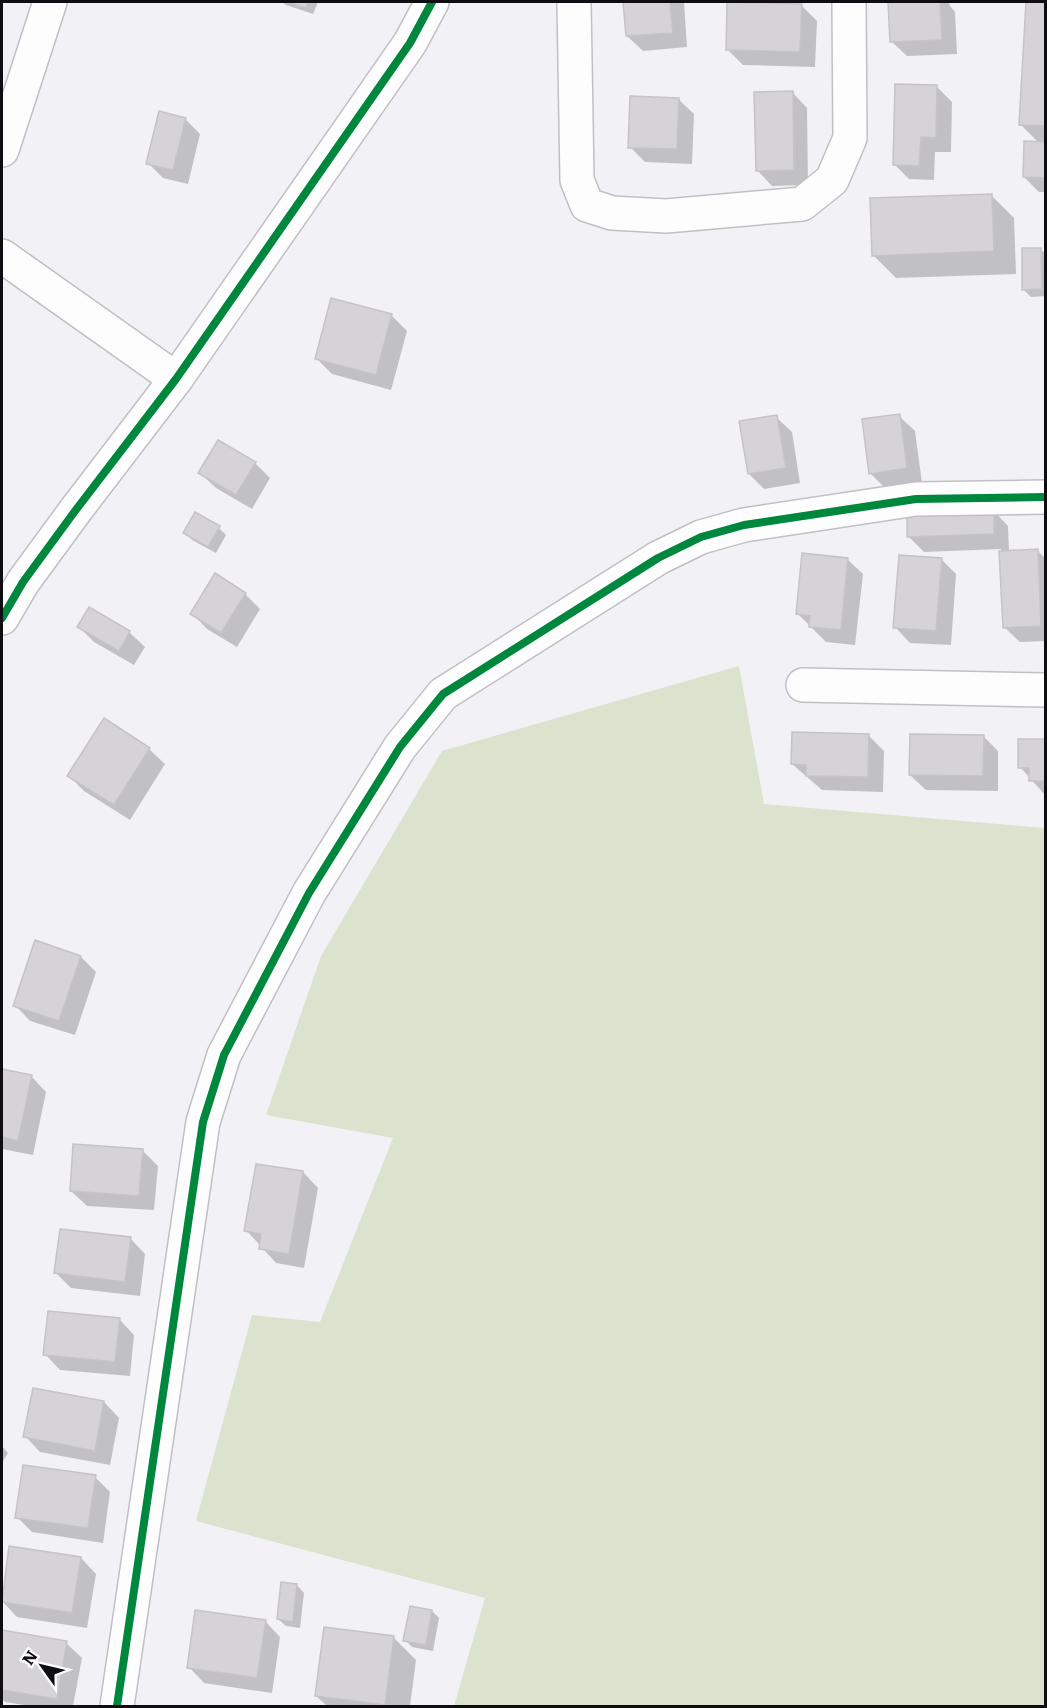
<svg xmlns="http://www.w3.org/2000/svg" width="1047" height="1708" font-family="Literata,serif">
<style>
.green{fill:#dbe3ce}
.shadow{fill:#0003}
.building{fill:#d5d3d5;stroke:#c6c3c5;stroke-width:1.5}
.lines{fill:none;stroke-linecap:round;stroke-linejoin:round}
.minor-casing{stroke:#c0c0c4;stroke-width:36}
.tertiary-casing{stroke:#c0c0c4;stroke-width:36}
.minor{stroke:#fdfdfe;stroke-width:33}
.tertiary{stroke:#fdfdfe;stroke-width:33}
.cycleway-casing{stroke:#fff;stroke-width:11}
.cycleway{stroke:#00873e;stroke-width:8}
</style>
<rect width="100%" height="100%" fill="#f2f1f6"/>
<path class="green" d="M739 666 764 804 1045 828V1706H454L485 1598 196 1521 252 1315 320 1322 393 1138 266 1115 321 956 442 751Z"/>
<g class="shadow">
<path d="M282 2H318L313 14 286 5Z"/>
<path d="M625 2H684L687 47 643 51 627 36Z"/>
<path d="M890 2H949L950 6 955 12 957 54 907 56 891 41Z"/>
<path d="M1028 2H1046V192H1039L1024 177 1039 143 1020 124Z"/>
<path d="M801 5 817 21 815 67 743 65 727 49Z"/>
<path d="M937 87 952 102 951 152H935L934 180 909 179 894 164Z"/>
<path d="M792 92 807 108 808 185 772 186 757 170Z"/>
<path d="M678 99 694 114 692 164 645 162 630 147Z"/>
<path d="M185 119 200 134 188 184 163 178 148 163Z"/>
<path d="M991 195 1014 218 1016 274 896 278 873 255Z"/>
<path d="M1040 249 1046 254V296L1031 297 1023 289Z"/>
<path d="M391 315 407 331 391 390 332 374 317 359Z"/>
<path d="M899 416 915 431 922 483 886 489 870 473Z"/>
<path d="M776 417 792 432 800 483 764 489 749 474Z"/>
<path d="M255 463 270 478 252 509 216 488 200 473Z"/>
<path d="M993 510 1008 526 1009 552 1037 550 1046 559V641L1020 642 1004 627 1001 549 924 552 909 537Z"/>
<path d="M219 528 226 535 216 553 192 540 185 532Z"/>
<path d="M847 559 863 574 855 645 826 642 798 614Z"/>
<path d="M941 559 956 574 951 645 910 643 895 627Z"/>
<path d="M245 594 260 609 237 647 207 629 192 613Z"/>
<path d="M79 627 129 632 145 647 134 665 94 642Z"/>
<path d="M869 736 884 751 883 792 822 790 792 764Z"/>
<path d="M983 736 998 751V791L926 790 910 775Z"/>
<path d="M1046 740V796L1020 767Z"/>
<path d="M149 749 165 764 130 820 84 791 69 776Z"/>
<path d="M81 957 96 972 75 1035 30 1021 15 1005Z"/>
<path d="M2 1070 31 1076 46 1092 33 1155 2 1149Z"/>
<path d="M142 1150 158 1166 154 1210 87 1206 71 1191Z"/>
<path d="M303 1172 318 1188 304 1268 276 1263 246 1230Z"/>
<path d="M130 1238 145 1254 140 1296 71 1288 56 1273Z"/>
<path d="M119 1319 134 1335 130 1376 60 1370 45 1354Z"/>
<path d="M104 1402 119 1418 110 1465 40 1452 25 1436Z"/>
<path d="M2 1446 8 1453 2 1463Z"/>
<path d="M95 1477 110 1492 103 1543 32 1532 17 1517Z"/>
<path d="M10 1548 81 1558 96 1574 87 1628 17 1617 2 1601Z"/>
<path d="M297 1585 304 1593 300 1628 286 1626 278 1619Z"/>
<path d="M432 1611 439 1618 433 1651 412 1647 405 1640Z"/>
<path d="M265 1621 280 1637 272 1693 204 1683 189 1667Z"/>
<path d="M2 1632 66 1643 82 1658 73 1706H30L5 1702 2 1699Z"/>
<path d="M394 1638 416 1660 410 1706H327L316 1696Z"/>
</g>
<g class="building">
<path d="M288 2H308L306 8Z"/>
<path d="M623 2H670L673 33 626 36Z"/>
<path d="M727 2 802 4 800 52 726 50Z"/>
<path d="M888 2H940L942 40 890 42Z"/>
<path d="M1026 2H1046V126L1019 125Z"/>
<path d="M895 84 937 85 936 138 921 137 919 166 893 165Z"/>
<path d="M793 91 794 170 756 171 754 92Z"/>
<path d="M630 96 679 98 677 149 628 148Z"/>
<path d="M159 111 186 118 173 170 146 164Z"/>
<path d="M1024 141 1046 142V178L1023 177Z"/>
<path d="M992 194 994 251 872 256 870 198Z"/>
<path d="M1022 248H1041L1042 289 1022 290Z"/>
<path d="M331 298 392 314 376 375 315 359Z"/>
<path d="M900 414 907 468 869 474 862 419Z"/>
<path d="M777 415 786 468 748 474 739 421Z"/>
<path d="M218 440 256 462 236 495 198 473Z"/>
<path d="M994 509V534L907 537V512Z"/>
<path d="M195 512 220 526 208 547 183 533Z"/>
<path d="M1038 549 1041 626 1003 628 999 551Z"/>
<path d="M802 553 848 558 841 630 809 627 810 616 796 614Z"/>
<path d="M899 555 942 558 936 631 893 628Z"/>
<path d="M215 573 246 593 221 633 190 614Z"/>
<path d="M89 607 130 631 119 651 77 627Z"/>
<path d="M104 718 150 748 114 805 67 776Z"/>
<path d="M792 732 869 734 868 777 806 776V765L791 764Z"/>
<path d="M910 734 984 735 983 776 909 775Z"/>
<path d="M1018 739H1046V781H1029V768H1018Z"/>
<path d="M35 940 81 956 59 1021 13 1006Z"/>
<path d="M2 1069 32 1075 18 1141 2 1137Z"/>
<path d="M73 1144 143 1149 139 1196 70 1191Z"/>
<path d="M256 1164 303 1171 289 1254 259 1249 261 1234 244 1231Z"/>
<path d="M60 1229 131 1237 125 1282 54 1273Z"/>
<path d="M48 1311 120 1318 115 1362 43 1355Z"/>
<path d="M33 1388 104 1401 95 1451 23 1437Z"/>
<path d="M23 1465 96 1475 88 1528 15 1518Z"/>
<path d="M9 1546 81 1557 72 1613 2 1602Z"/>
<path d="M281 1582 297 1584 293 1622 277 1619Z"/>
<path d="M410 1606 432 1610 426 1645 403 1641Z"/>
<path d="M195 1610 266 1620 257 1678 187 1668Z"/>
<path d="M324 1627 394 1636 385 1705 315 1696Z"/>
<path d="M2 1630 67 1641 57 1699 2 1690Z"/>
</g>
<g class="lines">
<defs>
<g id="minor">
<path d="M574 2 577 180 587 205 612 213 666 216 802 204 832 180 850 138 849 2"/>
<path d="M2 150 50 2"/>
<path d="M2 256 176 379"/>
<path d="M803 685 1046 690"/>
<path d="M117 1706 203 1122 224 1055 309 893 400 747 443 694 658 558 701 537 744 525 916 499 1046 497"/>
</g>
<path id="tertiary" d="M2 618 23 582 75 511 176 379 410 43 432 2"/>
</defs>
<use href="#minor" class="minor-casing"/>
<use href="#tertiary" class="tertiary-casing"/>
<use href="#minor" class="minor"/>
<use href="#tertiary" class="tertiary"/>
<defs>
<g id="cycleway">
<path d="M2 618 23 582 75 511 176 379 410 43 432 2"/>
<path d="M117 1706 203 1122 224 1055 309 893 400 747 443 694 658 558 701 537 744 525 916 499 1046 497"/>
</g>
</defs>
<use href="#cycleway" class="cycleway-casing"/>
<use href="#cycleway" class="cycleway"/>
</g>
<rect width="1047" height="1708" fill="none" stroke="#0e0d11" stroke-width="6"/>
<g transform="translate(42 1666) rotate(304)" stroke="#ffffff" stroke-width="4.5" paint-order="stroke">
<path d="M0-4.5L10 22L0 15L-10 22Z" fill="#0e0d11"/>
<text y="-9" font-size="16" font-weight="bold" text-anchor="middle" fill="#0e0d11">N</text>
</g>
</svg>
